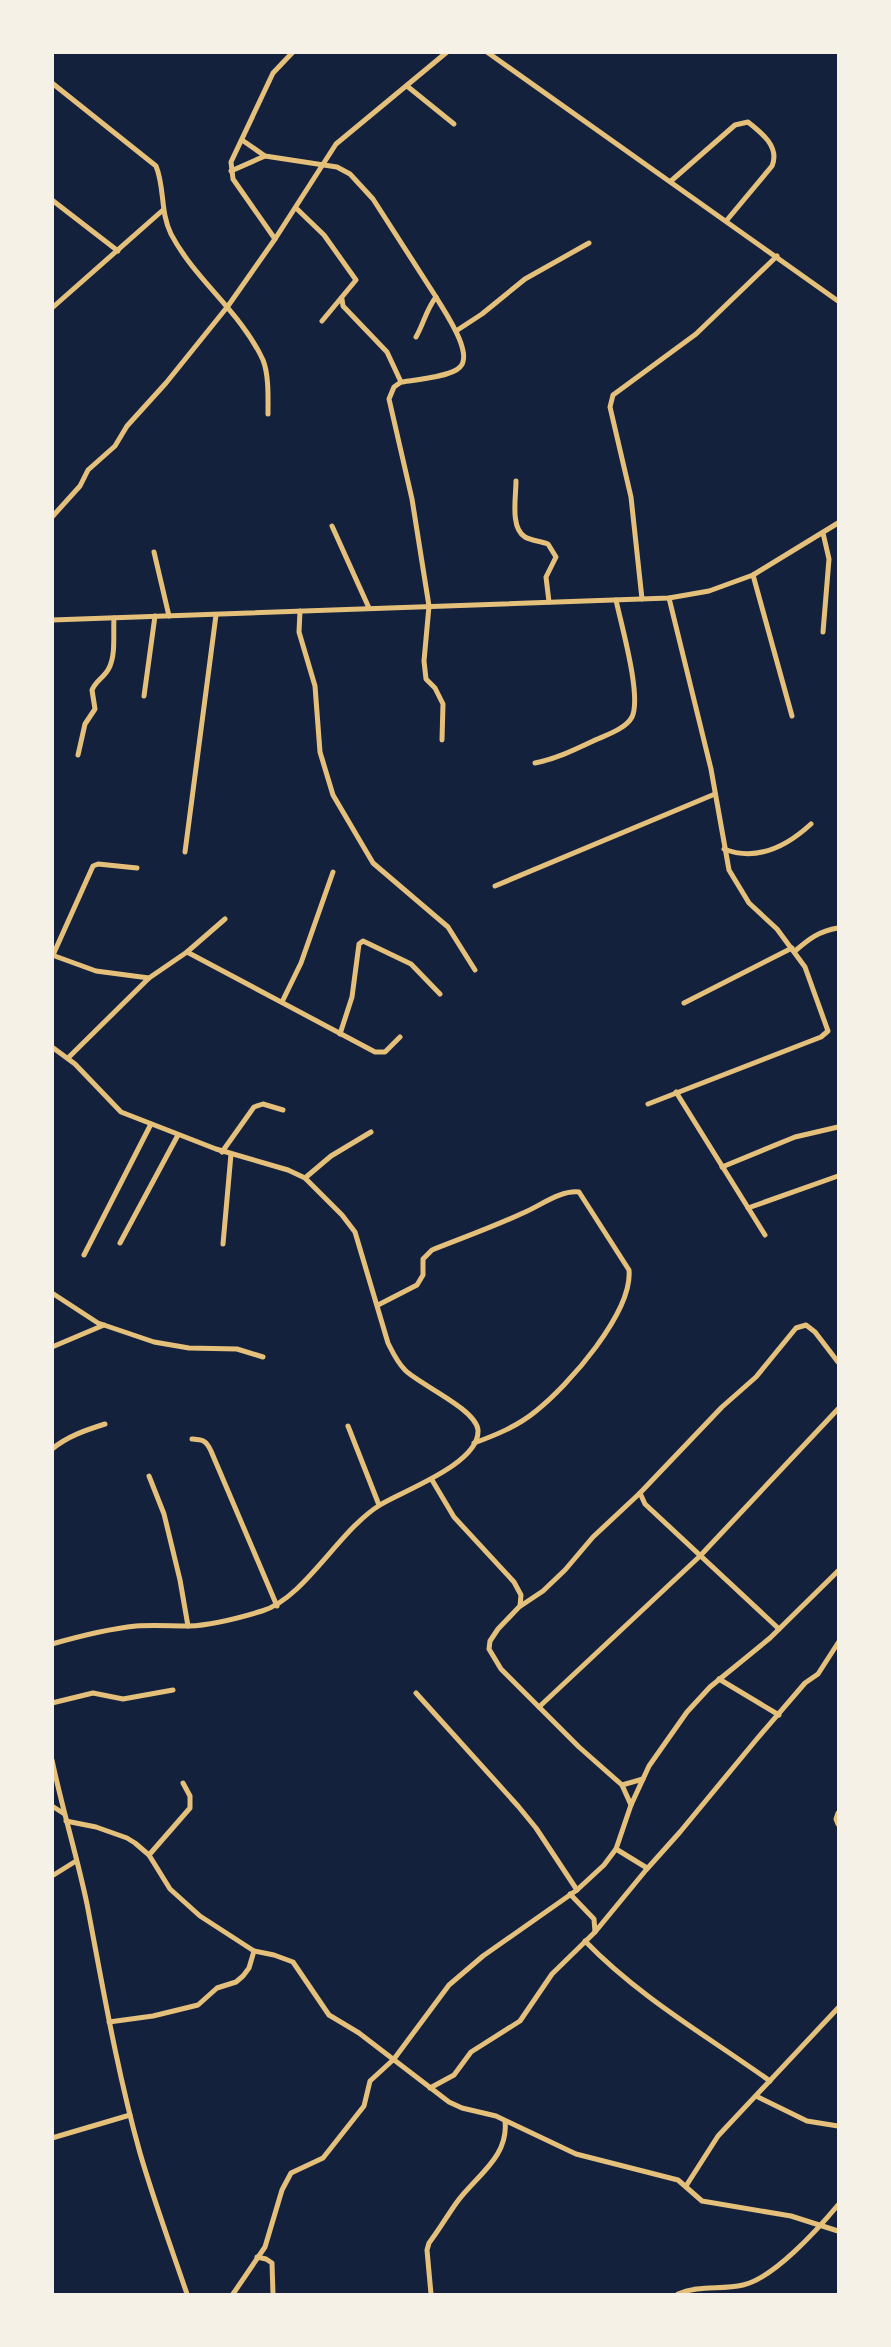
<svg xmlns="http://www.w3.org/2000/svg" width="891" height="2347" font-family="'Fira Sans',sans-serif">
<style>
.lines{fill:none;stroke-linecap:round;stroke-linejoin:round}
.minor{stroke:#e5c07b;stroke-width:5}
</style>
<rect width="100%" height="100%" fill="#14213d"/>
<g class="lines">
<g class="minor">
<path d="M487 52 838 301"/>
<path d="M52 83 156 166C165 188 160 212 171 234 195 280 241 312 263 360 269 375 268 398 268 414"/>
<path d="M407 86 454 124"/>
<path d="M242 140 265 156 337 167 350 174 373 199 436 297C426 310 424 323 416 337"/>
<path d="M231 171 265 156"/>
<path d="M671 181 735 125 748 122C762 133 780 147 772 166L727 220"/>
<path d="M52 200 118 251"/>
<path d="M296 208 324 235 356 280 322 321"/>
<path d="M275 239 233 179 231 162 273 73 293 52"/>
<path d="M436 297C444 311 474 353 460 367 451 377 414 380 401 382L394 387 389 399 412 499 429 606 424 661 426 679 435 688 443 704 442 740"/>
<path d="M342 299 343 306 387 352 401 382"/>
<path d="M52 308 163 210"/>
<path d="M456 331 482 314 525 279 589 243"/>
<path d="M516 481C516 497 510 528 525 537 532 541 541 541 548 544L556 557 546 577 549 602"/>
<path d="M52 517 80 486 88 470 115 446 127 426 166 383 228 306 275 239 336 144 447 52"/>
<path d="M332 526 369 608"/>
<path d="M154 552 169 616"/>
<path d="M753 575 792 716"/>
<path d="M642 599 631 497 610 407 613 395 696 334 777 256"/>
<path d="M300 611 299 632 315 686 320 752 333 795 373 863 448 927 475 970"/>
<path d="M52 620 669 598 709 591 753 575 838 523"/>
<path d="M823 632 829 559 823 533"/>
<path d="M144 696 155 616"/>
<path d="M78 755 85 724 95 709 92 690C96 680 105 677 109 668 116 655 113 633 114 618"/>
<path d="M535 763C555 759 572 751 591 742 603 736 625 730 632 717 642 696 621 624 616 600"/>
<path d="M724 849C757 862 786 847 811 824"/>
<path d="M185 852 216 615"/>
<path d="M495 886 715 794"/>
<path d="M795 951C809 939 819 931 838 928"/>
<path d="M187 952 375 1052H385L400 1037"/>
<path d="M52 955 96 971 149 978"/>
<path d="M53 955 93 866 98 864 137 868"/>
<path d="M282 1002 301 963 333 872"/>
<path d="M684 1003 792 948"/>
<path d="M340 1034 352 997 359 944 363 941 411 964 440 994"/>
<path d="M52 1047 75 1064 121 1112 216 1149 288 1170 305 1178 342 1215 355 1232 388 1343C393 1353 397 1362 405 1370 420 1385 476 1409 478 1430 480 1464 402 1491 380 1505 339 1530 305 1598 262 1611 239 1618 214 1625 189 1626 171 1626 154 1625 136 1626 107 1629 80 1636 52 1644"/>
<path d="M68 1058 149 978 187 952 225 919"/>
<path d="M676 1092 765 1235"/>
<path d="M648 1104 821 1037 828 1031 805 967 777 929 749 903 729 870 711 769 669 598"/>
<path d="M222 1152 254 1107 263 1104 283 1110"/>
<path d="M722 1167 795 1137 838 1127"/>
<path d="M305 1178 331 1156 371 1132"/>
<path d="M748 1208 838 1176"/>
<path d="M120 1243 178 1135"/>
<path d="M223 1244 231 1154"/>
<path d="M84 1255 151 1124"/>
<path d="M52 1293 98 1323 154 1342 189 1348 237 1349 263 1357"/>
<path d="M378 1305 417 1285 423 1275V1259L432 1250C462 1238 493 1227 523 1213 540 1206 560 1190 579 1192L629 1270C633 1312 568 1386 536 1411 518 1426 496 1435 474 1443"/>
<path d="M52 1347 104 1325"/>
<path d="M348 1426 379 1505"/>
<path d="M192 1439C203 1440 206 1440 211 1451L277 1606"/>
<path d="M52 1449C68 1436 86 1430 105 1424"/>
<path d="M149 1476 164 1514 180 1580 188 1626"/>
<path d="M432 1480 454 1517 514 1582 521 1595 520 1606"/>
<path d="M640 1493 645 1504 779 1629"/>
<path d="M719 1679 779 1715"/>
<path d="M416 1693 518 1806 536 1828 577 1890"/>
<path d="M52 1703 93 1693 123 1699 173 1690"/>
<path d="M539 1707 700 1556 838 1409"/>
<path d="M52 1760C62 1808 77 1856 87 1904 103 1988 117 2071 140 2153 154 2201 171 2247 187 2294"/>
<path d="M622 1785 643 1779"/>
<path d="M631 1805 622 1785 579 1747 501 1669 489 1649 490 1641 498 1629 519 1607 543 1591 565 1570 593 1537 640 1493 722 1407 756 1377 796 1328 806 1325 815 1332 838 1362"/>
<path d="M52 1806 63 1813"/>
<path d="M838 1813 836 1819 838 1824"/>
<path d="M66 1821 96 1827 127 1838 135 1843 149 1855 170 1889 200 1916 254 1951 274 1955 293 1962 329 2015 359 2033 449 2102 462 2108 496 2116 576 2154 678 2180 702 2201 791 2216 838 2231"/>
<path d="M616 1849 647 1868"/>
<path d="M149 1855 190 1808V1796L183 1783"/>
<path d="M52 1876 76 1861"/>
<path d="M570 1894 594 1919 595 1932"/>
<path d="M585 1941C639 1997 707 2036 770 2081"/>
<path d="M109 2022 153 2016 198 2005 217 1988 236 1982 243 1976 249 1968 254 1951"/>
<path d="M430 2088 454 2075 471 2052 520 2021 552 1974 595 1932 646 1870 680 1832 756 1740 805 1683 818 1674 838 1643"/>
<path d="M756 2096 807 2121 838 2126"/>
<path d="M52 2138 130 2115"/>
<path d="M686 2186 718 2136 838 2008"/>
<path d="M257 2257 266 2259 272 2263 273 2294"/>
<path d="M233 2294 265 2247 282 2190 291 2173 323 2158 364 2106 370 2081 394 2059 449 1985 483 1956 577 1890 604 1865 616 1849 631 1805 649 1766 687 1712 710 1687 770 1638 838 1571"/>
<path d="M431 2294 427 2250 429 2243C439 2230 447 2216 457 2202 476 2176 509 2157 505 2121"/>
<path d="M678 2294C699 2285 721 2290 743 2285 774 2278 818 2229 838 2205"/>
</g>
</g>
<rect width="891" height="2347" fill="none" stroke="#f6f1e7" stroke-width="108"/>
</svg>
